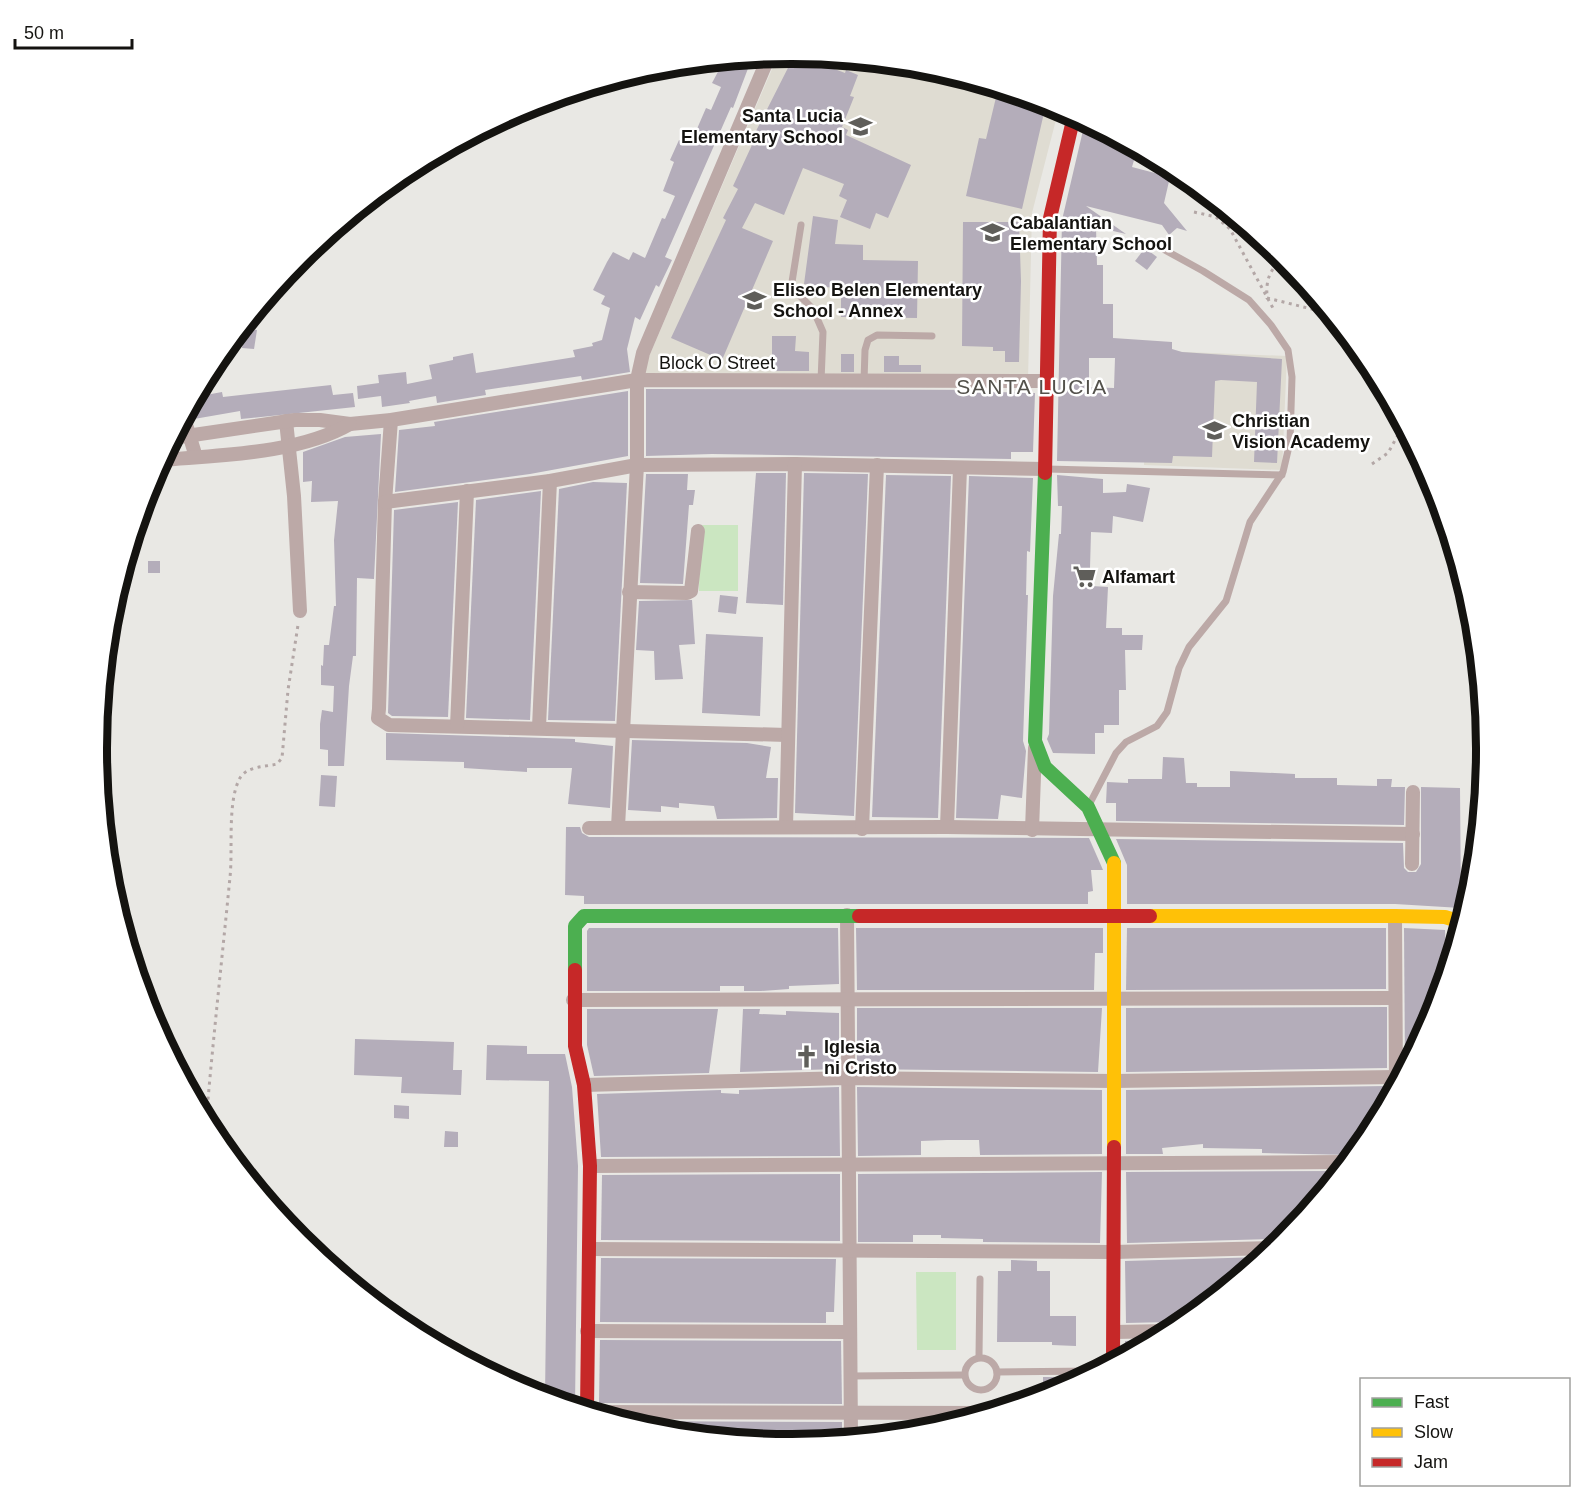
<svg xmlns="http://www.w3.org/2000/svg" width="1582" height="1498" font-family="Arial,sans-serif">
<style>
.built{fill:#dfdcd2}
.green{fill:#cbe6c1}
.building{fill:#b4adba;fill-rule:evenodd}
.lines{fill:none;stroke-linecap:round;stroke-linejoin:round}
.path{stroke:#b3a7a6;stroke-width:3;stroke-dasharray:3 4.5;stroke-linecap:butt}
.lane{stroke:#bca9a7;stroke-width:7}
.street{stroke:#bca9a7;stroke-width:14}
.fast{stroke:#4caf50;stroke-width:14}
.slow{stroke:#ffc107;stroke-width:14}
.jam{stroke:#c62828;stroke-width:14}
.labels{text-anchor:middle;stroke-width:5;stroke-linejoin:round;paint-order:stroke}
.poi-label{font-size:18px;font-weight:bold;fill:#141310;stroke:#fff;text-anchor:start}
.street-label{font-size:18px;fill:#141310;stroke:#fff}
.quarter-label{font-size:21px;letter-spacing:1.5px;fill:#53514b;stroke:#fff}
.rim{fill:none;stroke:#141310;stroke-width:8}
</style>
<rect width="100%" height="100%" fill="#e9e8e4"/>
<g class="built">
<path d="M791 54 927 67 1059 108 1032 213 1028 379 642 373 778 55Z"/>
<path d="M1136 350 1287 356 1282 470 1144 465 1146 398Z"/>
</g>
<g class="green">
<path d="M700 525H738V591H699Z"/>
<path d="M916 1272H956V1350H917Z"/>
</g>
<g class="building">
<path d="M795 54 845 73 846 70 858 75 850 96 854 97 842 127 848 130 846 135 911 165 888 218 876 213 870 229 840 217 847 200 839 196 844 184 803 168 784 215 755 203 742 228 773 241 722 360 671 338 726 220 723 218 738 189 733 186 758 132 756 131Z"/>
<path d="M752 58 733 108 731 107 665 257 672 260 659 287 656 285 640 320 635 317 627 349 630 372 582 380 581 376 485 390 486 395 437 403 436 396 409 401 410 403 382 407 381 396 358 399 357 386 379 383 378 375 406 372 407 384 432 379 429 365 453 360V357L473 353 476 373 575 357 573 350 593 346 592 343 602 340 610 308 601 304 605 296 593 290 607 262 613 252 629 260 633 252 645 258 662 218 665 219 675 196 663 191 674 162 670 160 679 140 690 145 706 108 711 110 721 87 712 83 721 66 731 70 736 59Z"/>
<path d="M998 89 1046 104 1022 209 966 196 979 138 986 139Z"/>
<path d="M1085 122 1137 150 1132 167 1170 177 1164 203 1187 231 1177 228 1169 235 1162 225 1086 206 1126 234 1096 227 1097 265H1103V304H1113V338L1172 342V349L1182 352 1282 359 1277 463 1254 462 1257 382 1221 380 1215 381 1212 457 1173 456 1172 463 1057 461 1062 220ZM1089 358H1115L1114 388 1089 387Z"/>
<path d="M813 216 838 220 835 244 863 245V260L918 261 917 318 841 317V289L804 284Z"/>
<path d="M963 222H1019L1021 281 1019 362H1005V351H993V347L962 346Z"/>
<path d="M1145 248 1157 257 1147 270 1135 261Z"/>
<path d="M245 328 257 330 254 349 242 348Z"/>
<path d="M772 336H796L795 351 809 352V371H772Z"/>
<rect x="841" y="354" width="13" height="18"/>
<path d="M884 356H899V365H921V372H884Z"/>
<path d="M331 385 333 395 353 393 355 407 241 419 240 411 194 419 188 410 195 397 222 392 223 397Z"/>
<path d="M646 389 993 390V392L1035 393 1033 452H1011V459L712 454 646 456Z"/>
<path d="M628 391V456L530 474 395 492 399 430 435 426 434 422Z"/>
<path d="M381 434 374 579 357 578 356 656H353L349 686 344 766H328V750L320 749V724L322 710 333 712 334 686 321 685V665L323 666 324 645H329L334 606H336L334 540 338 501 311 502 312 481 303 482V452L345 437Z"/>
<path d="M756 473H786L783 605 746 603Z"/>
<path d="M804 473 868 474 854 816 795 813Z"/>
<path d="M646 474H688L687 490H695L693 505H689L683 584 640 583Z"/>
<path d="M886 475 951 476 938 818 872 817Z"/>
<path d="M1057 475 1103 479V493L1126 492 1127 484 1150 488 1143 522 1113 516 1112 533 1091 532 1090 568H1093L1092 586 1108 587 1106 628H1122V635H1143L1142 650H1125L1126 690H1119V725H1104V733H1095V754L1053 753 1047 739 1049 734 1053 596 1059 534H1061L1062 506H1058Z"/>
<path d="M969 476 1033 478 1030 552 1027 551 1026 595H1028L1023 741 1026 751 1022 798 1001 795 998 819 956 818Z"/>
<path d="M593 482 627 483 615 721 548 720 559 489Z"/>
<path d="M541 491 530 720 466 718 476 500Z"/>
<path d="M458 502 448 717 392 716 388 713 394 510Z"/>
<rect x="148" y="561" width="12" height="12"/>
<path d="M720 595 738 597 736 614 718 612Z"/>
<path d="M692 600 695 644 679 645 683 679 655 680 654 651 636 650 639 601Z"/>
<path d="M706 634 763 637 760 716 702 713Z"/>
<path d="M386 733 575 739V742L613 746 610 808 568 804 572 768H527V772L464 768V762L386 760Z"/>
<path d="M632 740 747 743 771 747 766 778H778L777 818 717 819 714 806 679 803V808L661 806V812L628 810Z"/>
<path d="M1163 757 1184 758 1186 783H1197V787H1230V771L1295 774V778H1337V785L1377 786V779H1392L1391 787H1405L1404 825 1116 821V803H1106L1107 782 1128 783V779H1162Z"/>
<path d="M321 775 337 776 335 807 319 806Z"/>
<path d="M1421 787 1460 788 1461 908 1395 904H1127V865L1116 839 1403 843 1404 868 1408 872H1416L1421 864Z"/>
<path d="M566 827H580L582 833 589 837 1089 838 1103 870H1091L1093 891 1088 892V904H584V896L565 895Z"/>
<path d="M589 928H838L839 984 789 986V989L761 991H744V986H720V991H587V931Z"/>
<path d="M856 928H1103V953H1095L1094 990H857Z"/>
<path d="M1127 928H1386V989L1126 990Z"/>
<path d="M1404 928 1445 930 1446 959V972L1433 1015 1405 1068Z"/>
<path d="M1387 1007V1068L1126 1072V1008Z"/>
<path d="M857 1008H1102L1098 1072 857 1069Z"/>
<path d="M587 1009H718L709 1073 594 1076 587 1045Z"/>
<path d="M743 1009H760L759 1014 786 1015V1011L839 1013V1069L740 1072Z"/>
<path d="M355 1039 454 1042 453 1070H462L461 1095 401 1093 402 1077 354 1075Z"/>
<path d="M487 1045 527 1046V1054H565L572 1087 578 1166 575 1406 545 1397 549 1081 486 1080Z"/>
<path d="M1387 1086 1392 1093 1369 1135 1352 1155 1262 1153V1149L1203 1148V1144L1162 1148 1163 1154H1126V1090Z"/>
<path d="M839 1087 840 1156 601 1157 597 1094 721 1090V1093L739 1094V1090Z"/>
<path d="M857 1087 1102 1090V1154L980 1155 979 1140H947L921 1141V1155L858 1156Z"/>
<path d="M394 1105 409 1106V1119L394 1118Z"/>
<path d="M445 1131 458 1132V1147H444Z"/>
<path d="M1339 1171 1280 1243 1273 1239 1127 1243 1126 1172Z"/>
<path d="M1102 1172 1100 1243 983 1242V1239L941 1238V1235H913V1242H858V1174Z"/>
<path d="M840 1174V1241L601 1240 602 1175Z"/>
<path d="M1262 1257 1177 1327 1169 1322 1126 1323 1125 1261Z"/>
<path d="M601 1258 836 1259 834 1312H826V1323L600 1322Z"/>
<path d="M1011 1260 1037 1261V1271H1050V1316H1076V1346L1052 1345V1342H997L998 1271H1011Z"/>
<path d="M600 1340 841 1341 842 1404 599 1403Z"/>
<path d="M1152 1340 1141 1346 1125 1355V1341Z"/>
<path d="M1043 1377H1084L1043 1395Z"/>
<path d="M624 1421 842 1422V1439L791 1444 655 1431Z"/>
</g>
<g class="lines">
<g class="path">
<path d="M1194 212 1216 217 1230 229 1274 310"/>
<path d="M1283 258C1269 271 1266 279 1267 298L1328 313"/>
<path d="M1372 464 1388 453 1403 426"/>
<path d="M206 1122C213 1040 222 959 230 877 233 850 227 801 240 778 247 766 265 767 277 764L282 758 288 690 298 625"/>
</g>
<g class="lane">
<path d="M801 225 792 282 795 291 813 309 823 332 821 381"/>
<path d="M864 381 865 350 868 340 877 335 932 336"/>
<path d="M1047 469 1282 475"/>
<path d="M1089 805 1116 753 1126 742 1157 726 1167 712 1179 668 1189 647 1226 601 1250 522 1283 472 1290 442 1292 377 1288 350 1271 325 1249 300 1203 271 1163 249"/>
<path d="M979 1356 980 1279"/>
<circle cx="981" cy="1374" r="16"/>
<path d="M997 1372 1095 1371"/>
<path d="M850 1376 964 1375"/>
</g>
<g class="street">
<path d="M184 418 196 457"/>
<path d="M391 420 385 502 379 709 378 718 389 725 787 735"/>
<path d="M286 421 294 496 300 611"/>
<path d="M173 438 295 420H320L350 424 391 420 637 380 1046 381"/>
<path d="M161 460C220 455 298 454 350 424"/>
<path d="M385 502 550 481 637 465 795 464 1045 469"/>
<path d="M629 592 687 593 691 591 698 531"/>
<path d="M457 726 467 491"/>
<path d="M539 727 550 481"/>
<path d="M618 827 637 465V380L643 353 769 56"/>
<path d="M786 827 795 464"/>
<path d="M947 827 960 468"/>
<path d="M589 828 947 827 1413 834"/>
<path d="M862 829 877 465"/>
<path d="M1032 830 1035 748"/>
<path d="M1412 864 1413 792"/>
<path d="M847 915 851 1438"/>
<path d="M1395 916 1396 1085"/>
<path d="M573 1000 1395 998"/>
<path d="M584 1085 847 1078 1114 1081 1396 1077"/>
<path d="M590 1166 1347 1162"/>
<path d="M589 1249 1114 1252 1273 1248"/>
<path d="M587 1331 850 1332"/>
<path d="M1114 1332 1169 1331"/>
<path d="M592 1412 986 1413"/>
</g>
<g class="fast">
<path d="M1045 473 1035 741 1045 767 1088 807 1114 863"/>
<path d="M575 970V926L584 916H859"/>
</g>
<g class="slow">
<path d="M1150 916H1395L1445 917 1461 922"/>
<path d="M1114 1147V863"/>
</g>
<g class="jam">
<path d="M1045 473 1050 218 1074 116"/>
<path d="M859 916H1150"/>
<path d="M575 970V1046L584 1085 590 1166 587 1410"/>
<path d="M1113 1361 1114 1147"/>
</g>
</g>
<defs>
<symbol id="school-bare" viewBox="-9 -9 18 18"><path d="M0-5L7-2L0 1L-7-2ZM-4 1L0 2.5L4 1V4Q0 6-4 4Z" fill="#5f5e5a" stroke="#fff" stroke-width="2.5" paint-order="stroke"/></symbol>
<symbol id="supermarket-bare" viewBox="-9 -9 18 18"><path d="M-6-5.5h2.5l.6 2H6L4.5 2H-2.5L-4.4-4H-6ZM-1.5 3.2a1.3 1.3 0 1 0 .1 0ZM3 3.2a1.3 1.3 0 1 0 .1 0Z" fill="#5f5e5a" stroke="#fff" stroke-width="2.5" paint-order="stroke"/></symbol>
<symbol id="church-bare" viewBox="-9 -9 18 18"><path d="M-1.2-6h2.4v3.5h3.3v2.4h-3.3V6h-2.4V-.1h-3.3v-2.4h3.3Z" fill="#5f5e5a" stroke="#fff" stroke-width="2.5" paint-order="stroke"/></symbol>
</defs>
<g fill-rule="evenodd">
<use href="#school-bare" x="844" y="110" width="33" height="33"/>
<use href="#school-bare" x="976" y="216" width="33" height="33"/>
<use href="#school-bare" x="738" y="284" width="33" height="33"/>
<use href="#school-bare" x="1198" y="414" width="33" height="33"/>
<use href="#supermarket-bare" x="1068" y="560" width="33" height="33"/>
<use href="#church-bare" x="790" y="1040" width="33" height="33"/>
</g>
<g class="labels">
<g class="poi-label">
<text x="843" y="122" text-anchor="end">Santa Lucia<tspan x="843" dy="21">Elementary School</tspan></text>
<text x="1010" y="229">Cabalantian<tspan x="1010" dy="21">Elementary School</tspan></text>
<text x="773" y="296">Eliseo Belen Elementary<tspan x="773" dy="21">School - Annex</tspan></text>
<text x="1232" y="427">Christian<tspan x="1232" dy="21">Vision Academy</tspan></text>
<text x="1102" y="583">Alfamart</text>
<text x="824" y="1053">Iglesia<tspan x="824" dy="21">ni Cristo</tspan></text>
</g>
<g class="street-label">
<text x="717" y="369">Block O Street</text>
</g>
<g class="quarter-label">
<text x="1032" y="394">SANTA LUCIA</text>
</g>
</g>
<path d="M0 0H1582V1498H0ZM791 64H792A684 684 0 0 1 1476 748V750A684 684 0 0 1 792 1434H791A684 684 0 0 1 107 750V748A684 684 0 0 1 791 64Z" fill="#fff" fill-rule="evenodd"/>
<path class="rim" d="M791 64H792A684 684 0 0 1 1476 748V750A684 684 0 0 1 792 1434H791A684 684 0 0 1 107 750V748A684 684 0 0 1 791 64Z"/>
<rect x="1360" y="1378" width="210" height="108" fill="#ffffff" stroke="#a1a19f" stroke-width="1.5"/>
<rect x="1372" y="1398" width="30" height="9" fill="#4caf50" stroke="#a1a19f" stroke-width="1.5"/>
<text x="1414" y="1408" font-size="18" fill="#141310">Fast</text>
<rect x="1372" y="1428" width="30" height="9" fill="#ffc107" stroke="#a1a19f" stroke-width="1.5"/>
<text x="1414" y="1438" font-size="18" fill="#141310">Slow</text>
<rect x="1372" y="1458" width="30" height="9" fill="#c62828" stroke="#a1a19f" stroke-width="1.5"/>
<text x="1414" y="1468" font-size="18" fill="#141310">Jam</text>
<path d="M15 39v9h117v-9" fill="none" stroke="#141310" stroke-width="3"/>
<text x="24" y="39" font-size="18" fill="#141310" stroke="#ffffff" stroke-width="4.5" paint-order="stroke">50 m</text>
</svg>
